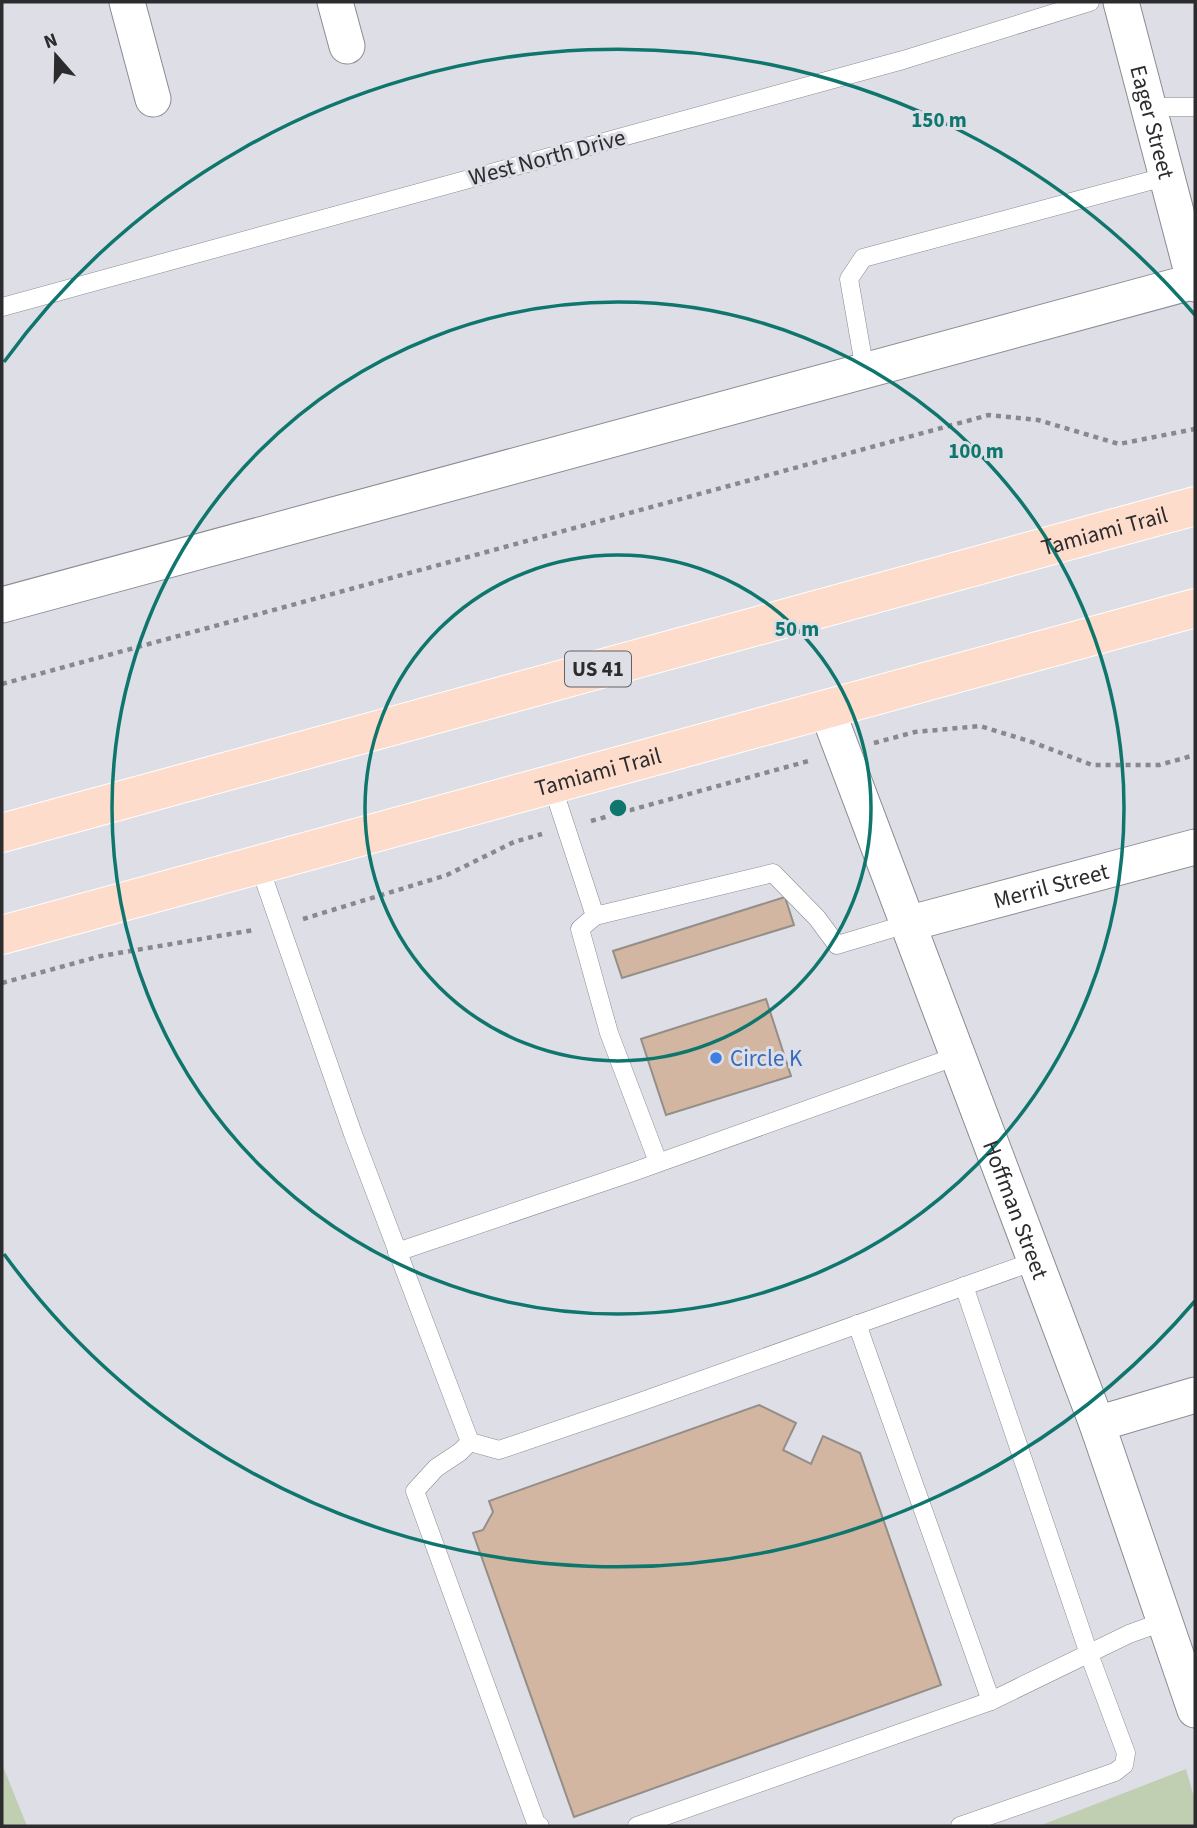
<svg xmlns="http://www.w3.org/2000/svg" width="1197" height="1828" font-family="'Source Sans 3',sans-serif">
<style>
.green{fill:#c0ceb1}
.building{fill:#d2b6a1;stroke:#948e89;stroke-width:2}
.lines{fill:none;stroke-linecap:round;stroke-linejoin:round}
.lane-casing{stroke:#8b8b92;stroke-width:19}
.street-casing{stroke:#8b8b92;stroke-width:37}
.primary-casing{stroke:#fff;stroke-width:40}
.path{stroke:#88888e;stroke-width:4.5;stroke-dasharray:5 5;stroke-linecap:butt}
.lane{stroke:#fff;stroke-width:18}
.street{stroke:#fff;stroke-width:35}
.primary{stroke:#fedccb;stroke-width:38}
.ring{fill:none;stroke:#0f766e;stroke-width:3.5}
.shop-dot{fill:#3f7fe0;stroke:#dedee6;stroke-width:2.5}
.labels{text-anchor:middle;stroke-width:6;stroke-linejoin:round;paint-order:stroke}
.shield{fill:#dedee6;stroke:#616166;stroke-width:2}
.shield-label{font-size:21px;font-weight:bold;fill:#2c2c2f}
.street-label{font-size:23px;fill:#2c2c2f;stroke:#dedee6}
.shop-label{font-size:23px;fill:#366cbe;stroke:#dedee6;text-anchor:start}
.centre{fill:#0f766e;stroke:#dedee6;stroke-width:3.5}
.ring-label{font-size:21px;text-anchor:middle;font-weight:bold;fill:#0f766e;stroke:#dedee6;stroke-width:6;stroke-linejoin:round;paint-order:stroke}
</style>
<rect width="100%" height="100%" fill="#dedee6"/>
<g class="green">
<path d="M2 1764 27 1826H2Z"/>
<path d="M1186 1769 1195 1801V1826H1039Z"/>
</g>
<g class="building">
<path d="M785 897 794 925 622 978 613 951Z"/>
<path d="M766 999 791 1076 666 1115 641 1039Z"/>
<path d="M759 1405 796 1423 783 1450 811 1464 823 1436 860 1453 941 1685 574 1817 473 1533 483 1530 493 1512 489 1501Z"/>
</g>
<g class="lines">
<defs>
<g id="lane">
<path d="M1150 107H1195"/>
<path d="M2 307 903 60 1090 2"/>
<path d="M865 371 849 279 863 258 1168 176"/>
<path d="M552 785 595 916 580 929 609 1033 658 1162"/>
<path d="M259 865 353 1134 470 1442 460 1452 436 1468 415 1491 536 1823 540 1826"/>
<path d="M595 916 773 873 817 918 837 945 907 924"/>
<path d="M397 1252 630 1173 957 1056"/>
<path d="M857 1324 991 1701"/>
<path d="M470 1442 499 1450 640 1402 1035 1261"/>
<path d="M637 1826 991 1701 1129 1634 1165 1621"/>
<path d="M960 1826 1115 1772 1124 1765 1126 1753 1089 1654 964 1286"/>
</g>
<g id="street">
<path d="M127 2 153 99"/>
<path d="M335 2 347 46"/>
<path id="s1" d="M1121 2 1195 284"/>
<path d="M2 605 1195 281"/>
<path id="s2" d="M827 710 1097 1424 1195 1710"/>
<path id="s3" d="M907 924 1195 847"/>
<path d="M1097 1424 1195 1395"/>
</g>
<g id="primary">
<path id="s4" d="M2 833 1195 506"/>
<path id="s5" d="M2 935 1195 608"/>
</g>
</defs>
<use href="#lane" class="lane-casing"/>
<use href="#street" class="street-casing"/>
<use href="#primary" class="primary-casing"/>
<g class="path">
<path d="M2 684 989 415 1038 420 1119 444 1195 429"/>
<path d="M874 743 915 732 980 726 1032 742 1092 765H1159L1195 755"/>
<path d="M591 821 812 760"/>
<path d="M303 919 447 875 514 842 542 834"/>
<path d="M2 983 101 956 254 930"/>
</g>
<use href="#lane" class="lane"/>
<use href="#street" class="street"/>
<use href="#primary" class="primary"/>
</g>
<g class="ring">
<circle cx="618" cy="808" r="253"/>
<circle cx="618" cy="808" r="506"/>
<path d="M1195 1301A759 759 0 0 1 4 1254M4 362A759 759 0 0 1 1195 315"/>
</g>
<circle class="shop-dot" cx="716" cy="1058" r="7"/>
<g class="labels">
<rect class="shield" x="565" y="651.5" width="66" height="35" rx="5"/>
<g class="shield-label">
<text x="598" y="676">US 41</text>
</g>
<g class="street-label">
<text dy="8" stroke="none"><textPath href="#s1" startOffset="124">Eager Street</textPath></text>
<text transform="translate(547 157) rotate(-15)" y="8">West North Drive</text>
<text dy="8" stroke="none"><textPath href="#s4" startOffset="1143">Tamiami Trail</textPath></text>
<text dy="8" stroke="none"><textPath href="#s5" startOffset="618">Tamiami Trail</textPath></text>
<text dy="8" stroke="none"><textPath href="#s3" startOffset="149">Merril Street</textPath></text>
<text dy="8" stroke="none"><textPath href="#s2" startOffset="534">Hoffman Street</textPath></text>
</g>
<g class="shop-label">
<text x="730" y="1066">Circle K</text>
</g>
</g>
<circle cx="618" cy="808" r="10" class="centre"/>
<g class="ring-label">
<text x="939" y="127">150 m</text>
<text x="976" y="458">100 m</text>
<text x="797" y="636">50 m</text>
</g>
<rect width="1197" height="1828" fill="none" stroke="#2c2c2f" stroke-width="7"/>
<g transform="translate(56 56) rotate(340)" stroke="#dedee6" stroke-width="5" paint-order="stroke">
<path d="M0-5L12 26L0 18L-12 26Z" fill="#2c2c2f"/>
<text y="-10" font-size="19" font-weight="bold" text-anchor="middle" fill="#2c2c2f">N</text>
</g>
</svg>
